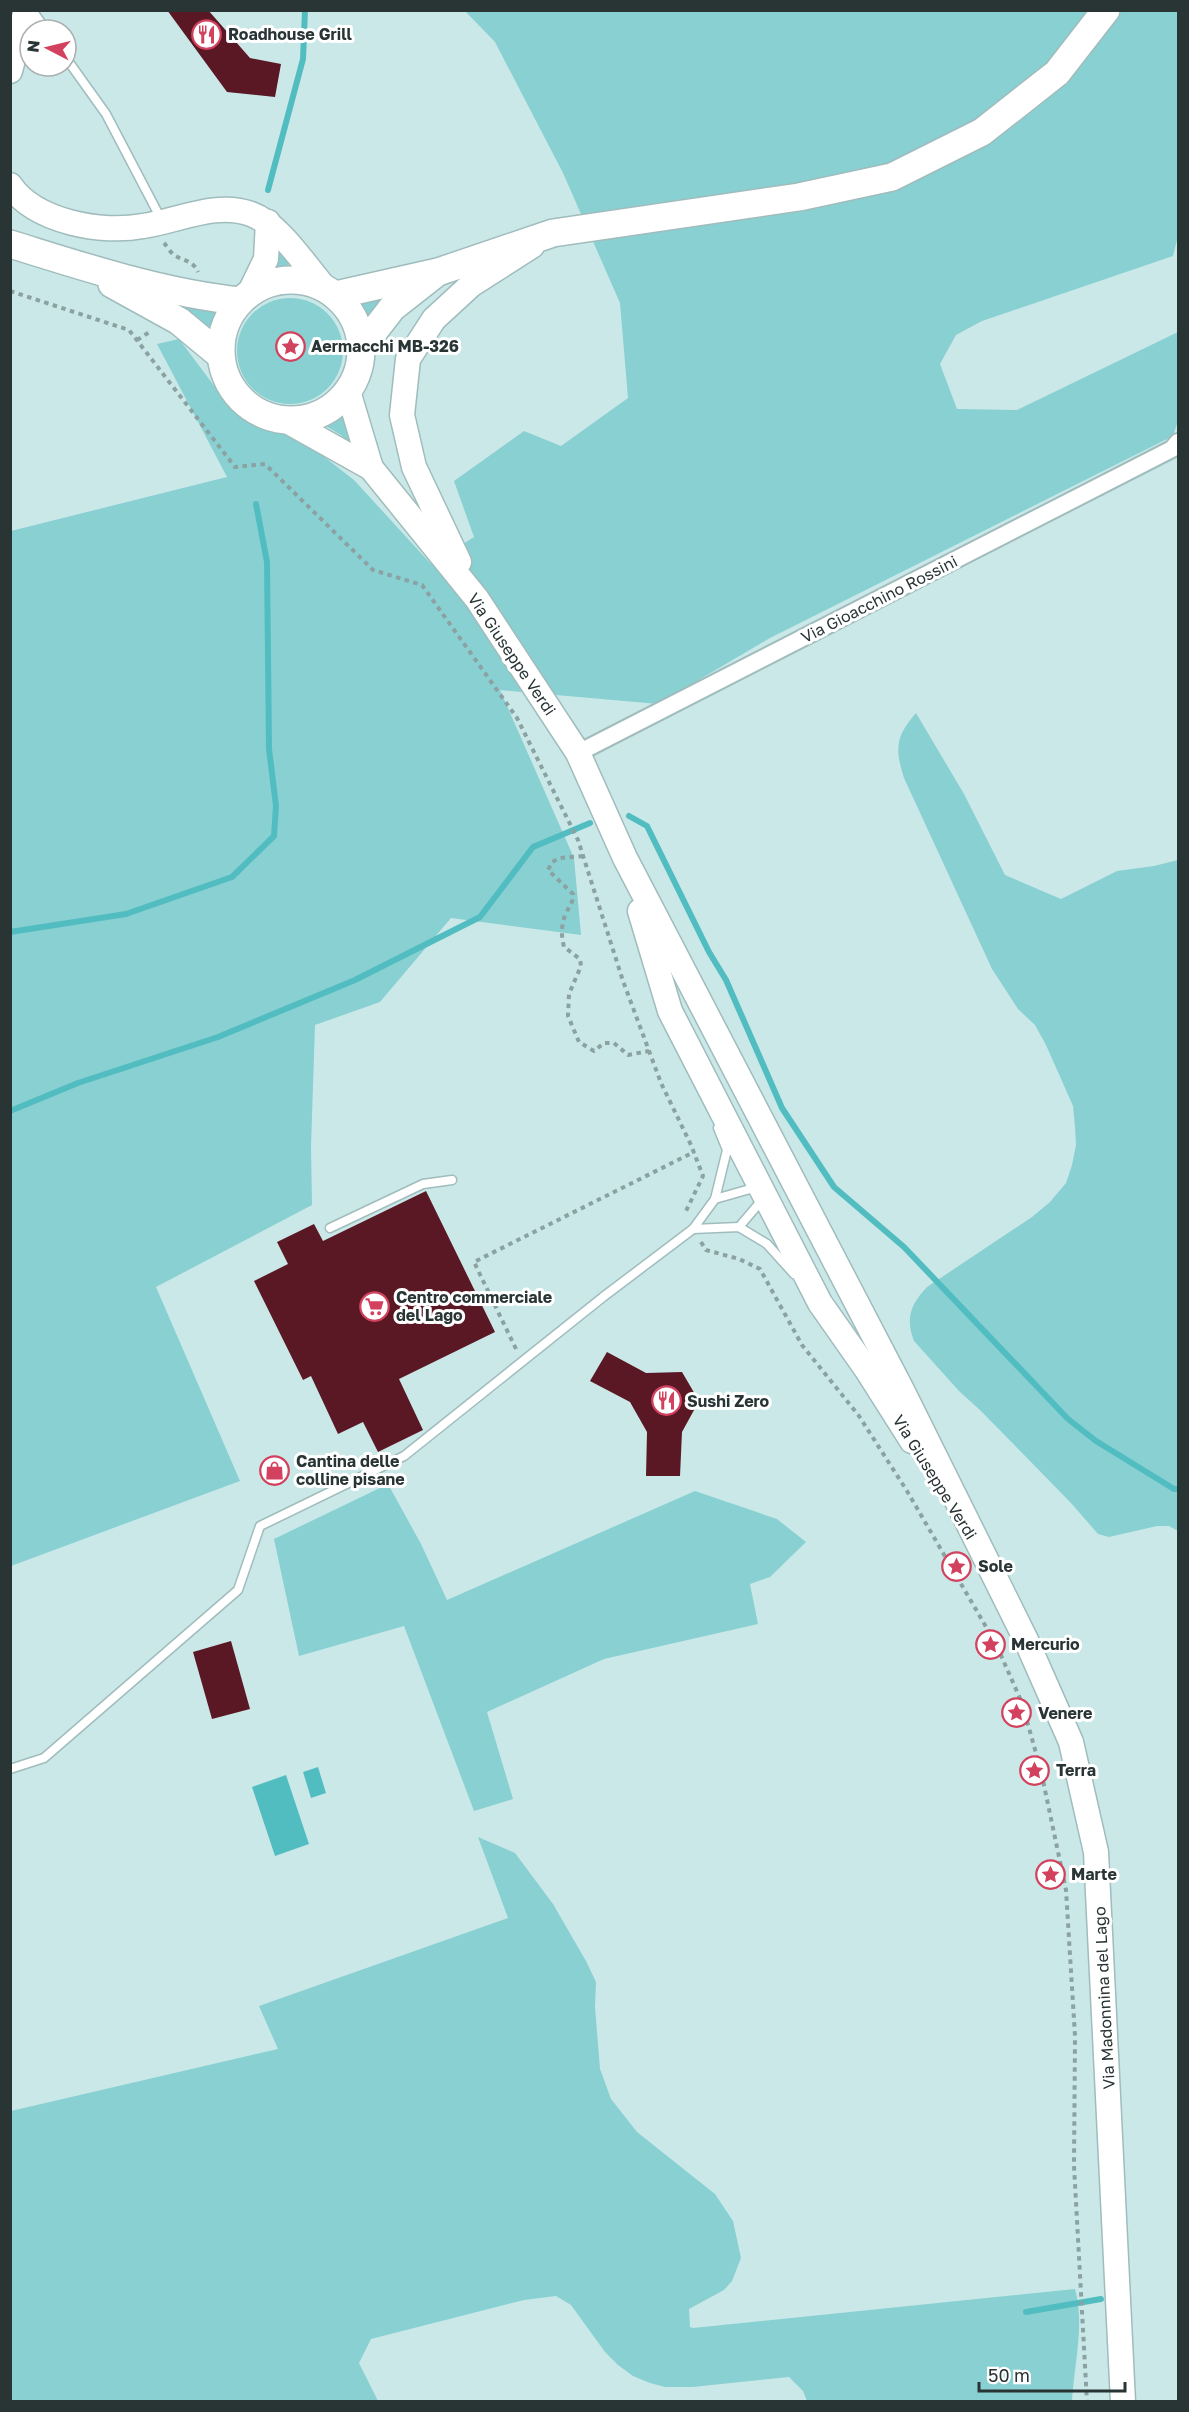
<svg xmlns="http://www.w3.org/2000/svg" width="1189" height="2412" font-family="'Golos Text',sans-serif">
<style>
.green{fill:#89d0d2}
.water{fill:#52bdc1}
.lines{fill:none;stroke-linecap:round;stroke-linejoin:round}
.stream{stroke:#52bdc1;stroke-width:6}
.building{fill:#5a1724}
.lane-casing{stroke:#a0bcbc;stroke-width:11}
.street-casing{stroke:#a0bcbc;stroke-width:20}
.secondary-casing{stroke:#a0bcbc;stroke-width:27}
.primary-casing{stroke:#a0bcbc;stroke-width:30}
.path{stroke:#8ba1a2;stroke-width:4;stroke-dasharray:4.5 4.5;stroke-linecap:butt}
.lane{stroke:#fff;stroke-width:8}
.street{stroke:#fff;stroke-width:16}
.secondary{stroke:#fff;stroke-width:24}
.primary{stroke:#fff;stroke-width:27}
.labels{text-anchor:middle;stroke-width:6;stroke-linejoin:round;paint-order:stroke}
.poi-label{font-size:16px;font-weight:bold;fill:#293435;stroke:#fff;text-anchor:start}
.street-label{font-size:16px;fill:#293435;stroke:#fff}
</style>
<rect width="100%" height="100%" fill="#cbe8e9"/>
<g class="green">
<path d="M465 11H1178V236L1173 256 982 321 956 335 940 364 957 409 1017 410 1178 332V421L1173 436 770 638 658 704 500 690 574 858 581 935 451 918 380 1002 315 1025 311 1147 312 1205 156 1287 240 1481 11 1566V531L227 477 157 344 179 339 230 407 256 423 296 435 354 480 431 564 474 537 454 481 524 431 561 446 628 398 620 303 563 173 495 42Z"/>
<path d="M275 237 287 260 289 267 276 269 277 253Z"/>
<path d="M409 285 367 322 357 303Z"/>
<path d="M153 294 199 309 219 310 210 332Z"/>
<circle cx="290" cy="351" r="53"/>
<path d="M347 409 360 453 341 435 324 425Z"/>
<path d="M916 713 964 794 1005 875 1061 899 1117 871 1154 866 1178 860V1531L1169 1526H1157L1109 1537 1098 1534 1071 1503 981 1411 959 1391 914 1341C905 1318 911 1304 927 1287L1032 1217 1050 1202 1066 1183 1072 1165 1076 1145 1075 1127 1073 1106 1046 1045 1035 1025 1018 1009 992 969 904 778C895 749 895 737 916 713Z"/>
<path d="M388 1484 421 1544 447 1600 695 1491 777 1519 806 1542 770 1577 750 1584 758 1624 604 1659 487 1712 513 1799 474 1811 404 1626 299 1656 274 1539Z"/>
<path d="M478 1837 515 1853 553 1904 586 1961 596 1982 595 2007 600 2069 611 2099 637 2132 715 2194 733 2221 741 2258 732 2281 724 2290 689 2309 690 2327 693 2328 1075 2289C1085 2324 1074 2365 1072 2401H807L803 2391 789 2377 693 2387H665L650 2383 633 2376 618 2365 605 2352 571 2305 556 2296 524 2300 371 2339 359 2363 378 2401H11V2111L278 2049 259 2006 508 1918Z"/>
</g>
<g class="water">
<path d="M318 1767 326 1793 311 1798 303 1772Z"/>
<path d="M286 1775 309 1844 275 1856 252 1787Z"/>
</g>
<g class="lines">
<g class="stream">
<path d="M268 190 303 59 305 10"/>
<path d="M629 816 647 826 709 952 726 980 782 1108 834 1187 904 1247 1068 1419 1096 1441 1174 1489H1178"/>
<path d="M10 932 126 914 232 877 274 836 276 806 269 749 267 562 256 504"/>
<path d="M10 1111 78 1083 218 1037 355 980 480 917 533 847 590 823"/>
<path d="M1026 2312 1101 2299"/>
</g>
</g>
<g class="building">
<path d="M167 10H208L250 58 281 64 275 97 227 92Z"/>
<path d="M426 1191 495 1332 399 1379 423 1430 378 1452 363 1422 338 1434 311 1376 303 1380 254 1281 288 1264 277 1242 314 1224 323 1241Z"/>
<path d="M607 1352 646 1373 682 1372 699 1401 682 1432 680 1476H646L647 1432 630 1402 590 1381Z"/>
<path d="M231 1641 250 1709 212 1719 193 1652Z"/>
</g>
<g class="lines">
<defs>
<g id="lane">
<path d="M32 10 46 30"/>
<path d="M66 58 106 114 161 219"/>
<path d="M715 1199 750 1189 758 1192"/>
<path d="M739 1227 762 1200"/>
<path d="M330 1228 423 1184 452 1180"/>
<path d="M693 1229 739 1227 767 1244 794 1274"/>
<path d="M10 1769 44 1758 238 1590 260 1526 404 1456 603 1297 693 1229 715 1199 727 1150 718 1128"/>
</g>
<path id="street" d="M578 753 1172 449 1178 442"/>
<g id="secondary">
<path d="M10 71 26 10"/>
<path d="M10 185C35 222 102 234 143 226 178 221 216 201 251 214 279 224 304 264 324 287"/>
<path d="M250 292 266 259 268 222"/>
<path d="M348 391 371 468"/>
<path d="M287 421 371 468 477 599 578 753 625 858 902 1390 1026 1640 1071 1742 1096 1852 1123 2402"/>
<path d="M459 562 414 467 402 415 408 359 434 319 471 285 532 246"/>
<path d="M640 911 670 1011 820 1303 867 1370 912 1441"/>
</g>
<g id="primary">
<path d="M10 244C85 267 162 293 240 301"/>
<circle cx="291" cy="350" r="70"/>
<path d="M112 284 179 321 220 355"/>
<path d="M336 295 438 272 553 233 799 197 892 177 982 132 1057 73 1106 10"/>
<path d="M361 348 392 308 434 275"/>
</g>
</defs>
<use href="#lane" class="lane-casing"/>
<use href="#street" class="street-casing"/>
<use href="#secondary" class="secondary-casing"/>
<use href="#primary" class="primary-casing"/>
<g class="path">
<path d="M164 243C167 246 170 252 174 255 183 261 193 260 198 272"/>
<path d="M10 291 129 330 235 467 265 464 373 570 422 585 517 718 578 840 623 981 661 1083 691 1145 703 1176 686 1211 687 1214"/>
<path d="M137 340 151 331"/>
<path d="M583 856 560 858 552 862 548 870 573 894C573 903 570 905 566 913 561 925 561 935 564 947L580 959 581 966 569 994 568 1016 579 1042 594 1051 604 1043H614L628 1055 649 1051"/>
<path d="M701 1242 706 1250 739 1259 760 1269 802 1345 859 1416 907 1491 996 1644 1022 1703 1041 1771 1066 1890 1075 2036 1074 2166 1087 2402"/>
<path d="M516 1349 474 1262 694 1152"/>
</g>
<use href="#lane" class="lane"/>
<use href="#street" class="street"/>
<use href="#secondary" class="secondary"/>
<use href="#primary" class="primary"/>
</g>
<defs>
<symbol id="restaurant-ring" viewBox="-11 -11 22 22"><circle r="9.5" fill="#fff" stroke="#d2425e" stroke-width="1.5"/><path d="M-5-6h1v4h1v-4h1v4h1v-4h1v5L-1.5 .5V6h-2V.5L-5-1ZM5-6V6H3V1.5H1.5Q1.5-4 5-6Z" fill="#d2425e"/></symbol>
<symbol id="sight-ring" viewBox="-11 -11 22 22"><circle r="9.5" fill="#fff" stroke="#d2425e" stroke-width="1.5"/><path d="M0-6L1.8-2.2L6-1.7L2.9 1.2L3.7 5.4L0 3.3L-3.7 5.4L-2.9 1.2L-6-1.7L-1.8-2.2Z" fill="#d2425e"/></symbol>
<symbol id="supermarket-ring" viewBox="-11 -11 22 22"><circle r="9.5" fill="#fff" stroke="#d2425e" stroke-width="1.5"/><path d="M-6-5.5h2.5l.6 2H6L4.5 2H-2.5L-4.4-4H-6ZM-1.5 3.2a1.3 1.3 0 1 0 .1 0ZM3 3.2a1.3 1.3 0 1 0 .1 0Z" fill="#d2425e"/></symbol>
<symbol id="shop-ring" viewBox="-11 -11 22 22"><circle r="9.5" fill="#fff" stroke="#d2425e" stroke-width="1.5"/><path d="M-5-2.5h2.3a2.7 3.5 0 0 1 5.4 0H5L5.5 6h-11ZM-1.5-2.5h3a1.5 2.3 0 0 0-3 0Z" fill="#d2425e"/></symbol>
</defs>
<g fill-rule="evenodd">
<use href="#restaurant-ring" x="190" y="18" width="33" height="33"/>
<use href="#sight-ring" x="274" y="330" width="33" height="33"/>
<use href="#supermarket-ring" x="358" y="1290" width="33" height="33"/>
<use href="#restaurant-ring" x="650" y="1384" width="33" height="33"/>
<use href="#shop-ring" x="258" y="1454" width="33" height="33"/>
<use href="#sight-ring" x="940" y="1550" width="33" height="33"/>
<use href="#sight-ring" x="974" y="1628" width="33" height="33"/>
<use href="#sight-ring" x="1000" y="1696" width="33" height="33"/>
<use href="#sight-ring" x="1018" y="1754" width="33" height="33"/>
<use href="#sight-ring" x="1034" y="1858" width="33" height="33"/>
</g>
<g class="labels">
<g class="poi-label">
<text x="228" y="40">Roadhouse Grill</text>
<text x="311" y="352">Aermacchi MB-326</text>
<text x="396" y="1303">Centro commerciale<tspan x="396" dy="18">del Lago</tspan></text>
<text x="687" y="1407">Sushi Zero</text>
<text x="296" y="1467">Cantina delle<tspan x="296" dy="18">colline pisane</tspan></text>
<text x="978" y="1572">Sole</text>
<text x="1011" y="1650">Mercurio</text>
<text x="1038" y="1719">Venere</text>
<text x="1056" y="1776">Terra</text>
<text x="1071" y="1880">Marte</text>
</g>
<g class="street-label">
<text transform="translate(879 599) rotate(-27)" y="6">Via Gioacchino Rossini</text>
<text transform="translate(512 654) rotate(56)" y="6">Via Giuseppe Verdi</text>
<text transform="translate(935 1477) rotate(58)" y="6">Via Giuseppe Verdi</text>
<text transform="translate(1104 1998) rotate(-93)" y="6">Via Madonnina del Lago</text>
</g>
</g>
<rect width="1189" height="2412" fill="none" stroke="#293435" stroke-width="24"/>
<g transform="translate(48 48) rotate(277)"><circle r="28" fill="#ffffff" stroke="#a9aeae" stroke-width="1.5"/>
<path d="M0-4.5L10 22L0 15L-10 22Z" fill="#d2425e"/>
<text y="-9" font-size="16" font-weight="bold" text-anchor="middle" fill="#293435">N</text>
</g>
<path d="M979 2382v9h146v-9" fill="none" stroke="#293435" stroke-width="3"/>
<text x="988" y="2382" font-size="18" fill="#293435" stroke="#ffffff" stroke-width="4.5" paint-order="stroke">50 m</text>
</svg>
